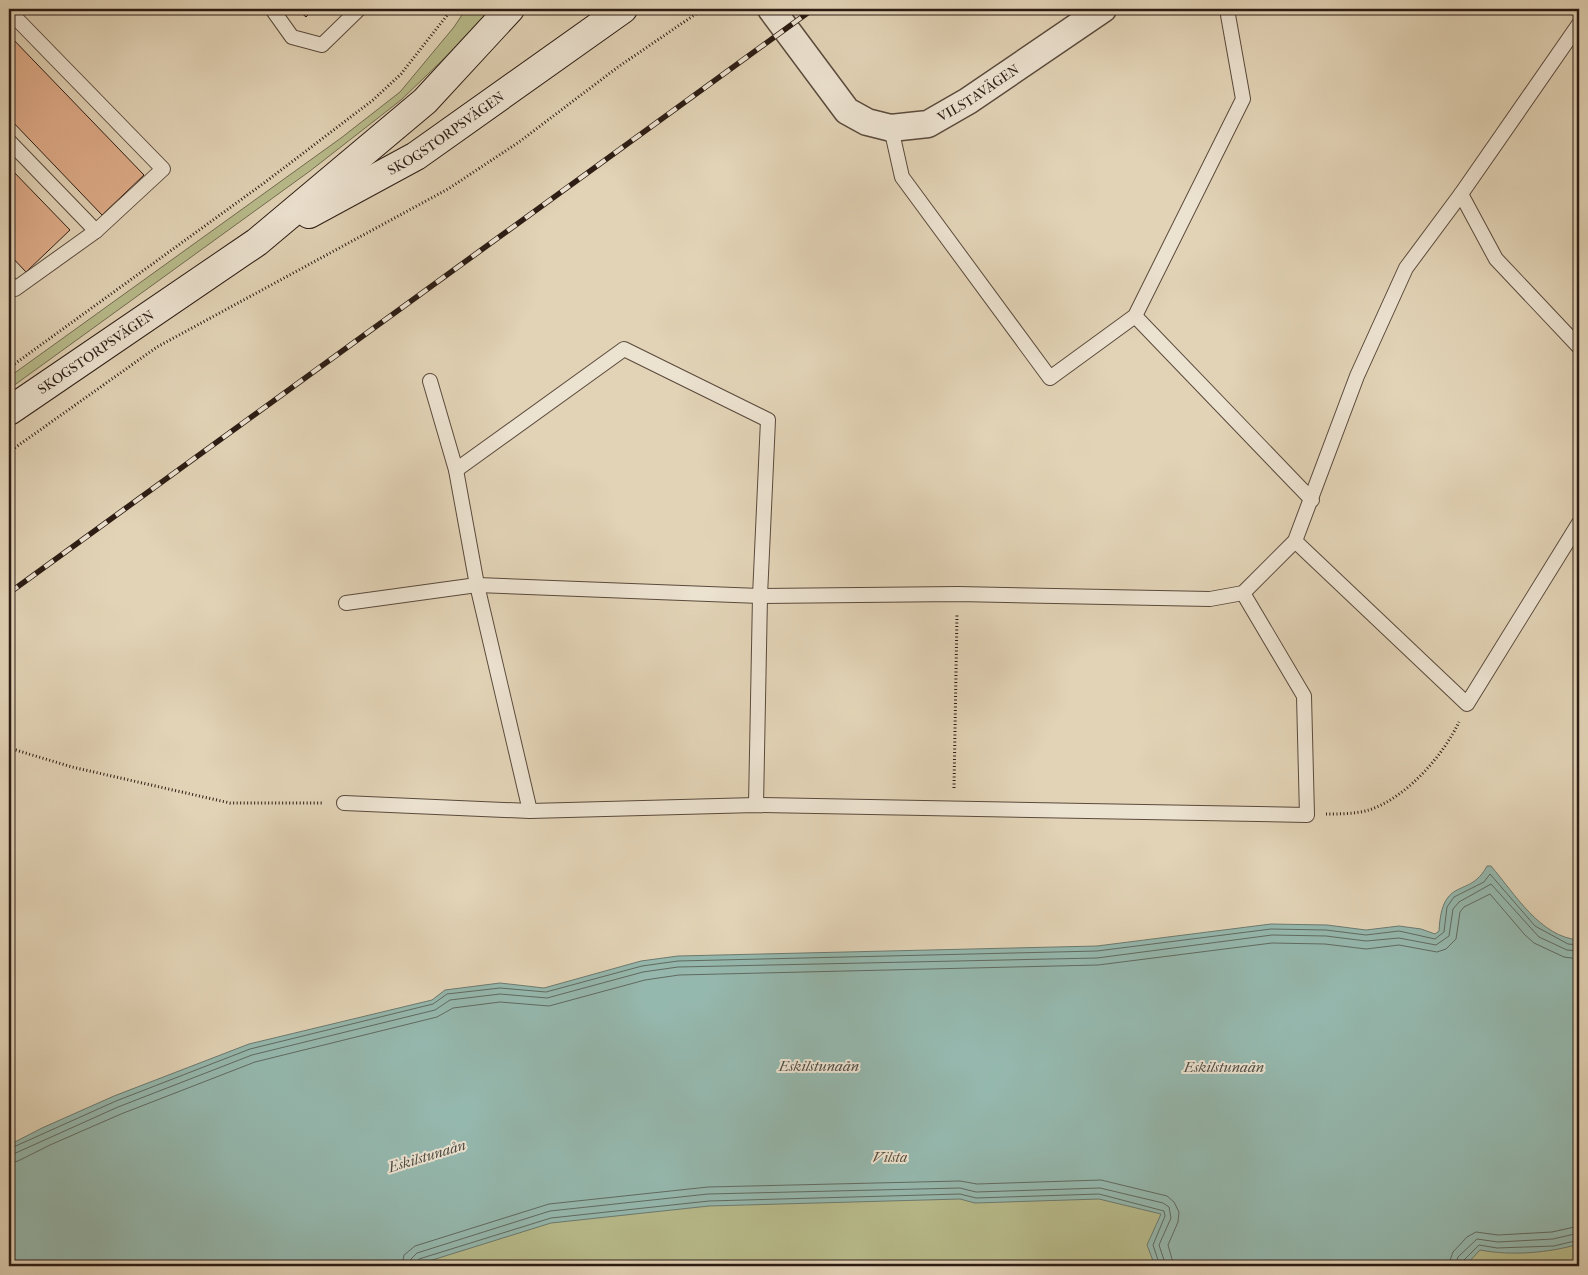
<svg xmlns="http://www.w3.org/2000/svg" width="1588" height="1275" font-family="'IM FELL French Canon',serif">
<style>
.green{fill:#b8bb8b;stroke:#726c50}
.water{fill:#95b8ae;stroke:#6b7a70}
.lines{fill:none;stroke-linecap:round;stroke-linejoin:round}
.shore{stroke:#606a61;stroke-width:1}
.building{fill:#dfac8a;stroke:#2c1c14}
.lane-casing{stroke:#5a4a3c;stroke-width:16}
.street-casing{stroke:#5a4a3c;stroke-width:29}
.secondary-casing{stroke:#2c1c14;stroke-width:30}
.path{stroke:#2c1c14;stroke-width:3;stroke-dasharray:1 2.5;stroke-linecap:butt}
.lane{stroke:#ece2d0;stroke-width:14}
.street{stroke:#ece2d0;stroke-width:26}
.secondary{stroke:#ece2d0;stroke-width:28}
.rail-casing{stroke:#2c1c14;stroke-width:5.5}
.rail{stroke:#ece2d0;stroke-width:4;stroke-dasharray:11;stroke-linecap:butt}
.labels{text-anchor:middle;stroke-width:4;stroke-linejoin:round;paint-order:stroke}
.street-label{font-size:14px;fill:#2c1c14;stroke:#ece2d0}
.park-label{font-size:14px;font-style:italic;fill:#564c38;stroke:#ece2d0}
.water-label{font-size:15px;font-style:italic;fill:#4c4b42;stroke:#ece2d0}
</style>
<rect width="100%" height="100%" fill="#e2d3b6"/>
<filter id="stains"><feTurbulence type="fractalNoise" baseFrequency=".004" numOctaves="4"/><feColorMatrix values="0 0 0 0 .2 0 0 0 0 .09 0 0 0 0 .02 0 0 0 .5 -.17"/></filter>
<radialGradient id="worn" r=".72"><stop offset=".6" stop-color="#630" stop-opacity="0"/><stop offset="1" stop-color="#630" stop-opacity=".3"/></radialGradient>
<g class="green">
<path d="M466 9H492L478 26 401 100 310 171 9 389V377L341 138 400 92 454 27Z"/>
<path d="M1579 1106V1266H201L322 1173Z"/>
</g>
<path class="water" d="M1487 866H1491C1515 894 1540 937 1579 940V1244C1548 1253 1512 1256 1480 1250L1465 1266H1155L1147 1245 1161 1214 1099 1199 975 1203 960 1199 709 1206 551 1223 413 1266H9V1145L42 1128 114 1096 249 1044 432 1000 445 990 500 983 544 988 641 961 678 956 1097 946 1271 924 1327 925 1366 930 1399 926 1421 929 1435 934 1439 931C1442 874 1469 900 1487 866Z"/>
<g class="lines">
<g class="shore">
<path d="M9 1149 116 1101 250 1049 433 1004 447 994 500 988 546 992 642 966 678 961 1097 951 1271 929 1326 930 1366 935 1399 931 1435 939 1444 932 1447 907 1454 897 1484 882 1490 874 1535 926 1568 944 1579 945"/>
<path d="M9 1156 118 1107 252 1055 435 1010 450 1000 500 994 547 998 643 972 678 967 1097 958 1272 935 1326 936 1366 941 1399 938 1436 945 1449 936 1453 909 1459 902 1491 884 1539 937 1567 950 1579 951"/>
<path d="M9 1163 18 1161 50 1145 121 1114 255 1062 437 1017 453 1008 500 1002 549 1006 645 980 679 975 1098 965 1272 943 1325 944 1366 949 1399 945 1437 952 1446 949 1456 939 1460 912 1464 907 1490 894 1525 935 1534 943 1564 957 1579 959"/>
<path d="M402 1266 404 1255 415 1246 549 1204 708 1187 960 1181 977 1184 1101 1180 1167 1196 1174 1202 1179 1212 1178 1222 1168 1245 1174 1266"/>
<path d="M409 1266 411 1259 417 1253 550 1211 708 1194 960 1188 976 1192 1100 1188 1163 1203 1169 1207 1171 1218 1159 1245 1166 1266"/>
<path d="M415 1266 419 1259 551 1218 709 1201 960 1194 976 1198 1099 1194 1164 1211 1165 1216 1153 1245 1160 1266"/>
<path d="M1448 1266 1453 1252 1467 1237 1476 1232 1498 1235 1552 1232 1579 1226"/>
<path d="M1455 1266 1458 1257 1477 1239 1498 1242 1553 1239 1579 1233"/>
<path d="M1462 1266 1463 1261 1479 1245 1497 1248 1554 1246 1579 1240"/>
</g>
</g>
<g class="building">
<path d="M297 9H314L306 17Z"/>
<path d="M9 35 144 175 102 215 9 118Z"/>
<path d="M9 167 70 230 26 272 9 254Z"/>
</g>
<g class="lines">
<defs>
<g id="lane">
<path d="M272 9 292 37 322 45 359 9"/>
<path d="M9 11 163 169 96 231 9 141"/>
<path d="M891 128 902 177 1050 378 1135 316 1243 99 1228 15"/>
<path d="M1461 194 1496 259 1579 347"/>
<path d="M9 283 15 289 96 231"/>
<path d="M1135 316 1312 500"/>
<path d="M430 381 456 470 477 585 530 811"/>
<path d="M456 470 624 349 768 420 760 596 756 805"/>
<path d="M1295 541 1467 704 1579 523"/>
<path d="M346 603 477 585 760 596 958 594 1210 599 1243 593 1295 541 1357 376 1406 268 1461 194 1579 24"/>
<path d="M344 803 530 811 756 805 1307 815 1304 696 1243 593"/>
</g>
<g id="street">
<path id="s1" d="M771 9 847 111 867 122 891 128 928 124 968 101 1103 9"/>
</g>
<g id="secondary">
<path id="s2" d="M309 214 416 156 623 9"/>
<path id="s3" d="M9 411 257 242 425 101 510 9"/>
</g>
</defs>
<use href="#lane" class="lane-casing"/>
<use href="#street" class="street-casing"/>
<use href="#secondary" class="secondary-casing"/>
<g class="path">
<path d="M9 368 264 183 373 100 401 74 452 9"/>
<path d="M9 452 157 347 448 189 519 142 618 67 703 9"/>
<path d="M9 748 72 767 230 803H324"/>
<path d="M954 788 957 614"/>
<path d="M1326 814C1339 814 1356 814 1369 810 1406 798 1443 756 1459 722"/>
</g>
<use href="#lane" class="lane"/>
<use href="#street" class="street"/>
<use href="#secondary" class="secondary"/>
<defs>
<path id="rail" d="M9 593 813 9"/>
</defs>
<use href="#rail" class="rail-casing"/>
<use href="#rail" class="rail"/>
</g>
<g class="labels">
<g class="street-label">
<text dy="5" stroke="none"><textPath href="#s1" startOffset="271">VILSTAVÄGEN</textPath></text>
<text dy="5" stroke="none"><textPath href="#s2" startOffset="159">SKOGSTORPSVÄGEN</textPath></text>
<text dy="5" stroke="none"><textPath href="#s3" startOffset="105">SKOGSTORPSVÄGEN</textPath></text>
</g>
<g class="park-label">
<text x="890" y="1162">Vilsta</text>
</g>
<g class="water-label">
<text x="819" y="1071">Eskilstunaån</text>
<text x="1224" y="1072">Eskilstunaån</text>
<text transform="translate(427 1156) rotate(-17)" y="5">Eskilstunaån</text>
</g>
</g>
<rect width="1588" height="1275" fill="none" stroke="#e2d3b6" stroke-width="30"/>
<rect x="10" y="10" width="1568" height="1255" fill="none" stroke="#2c1c14" stroke-width="2.5"/>
<rect x="15" y="15" width="1558" height="1245" fill="none" stroke="#2c1c14"/>
<rect width="100%" height="100%" filter="url(#stains)"/>
<rect width="100%" height="100%" fill="url(#worn)"/>
</svg>
